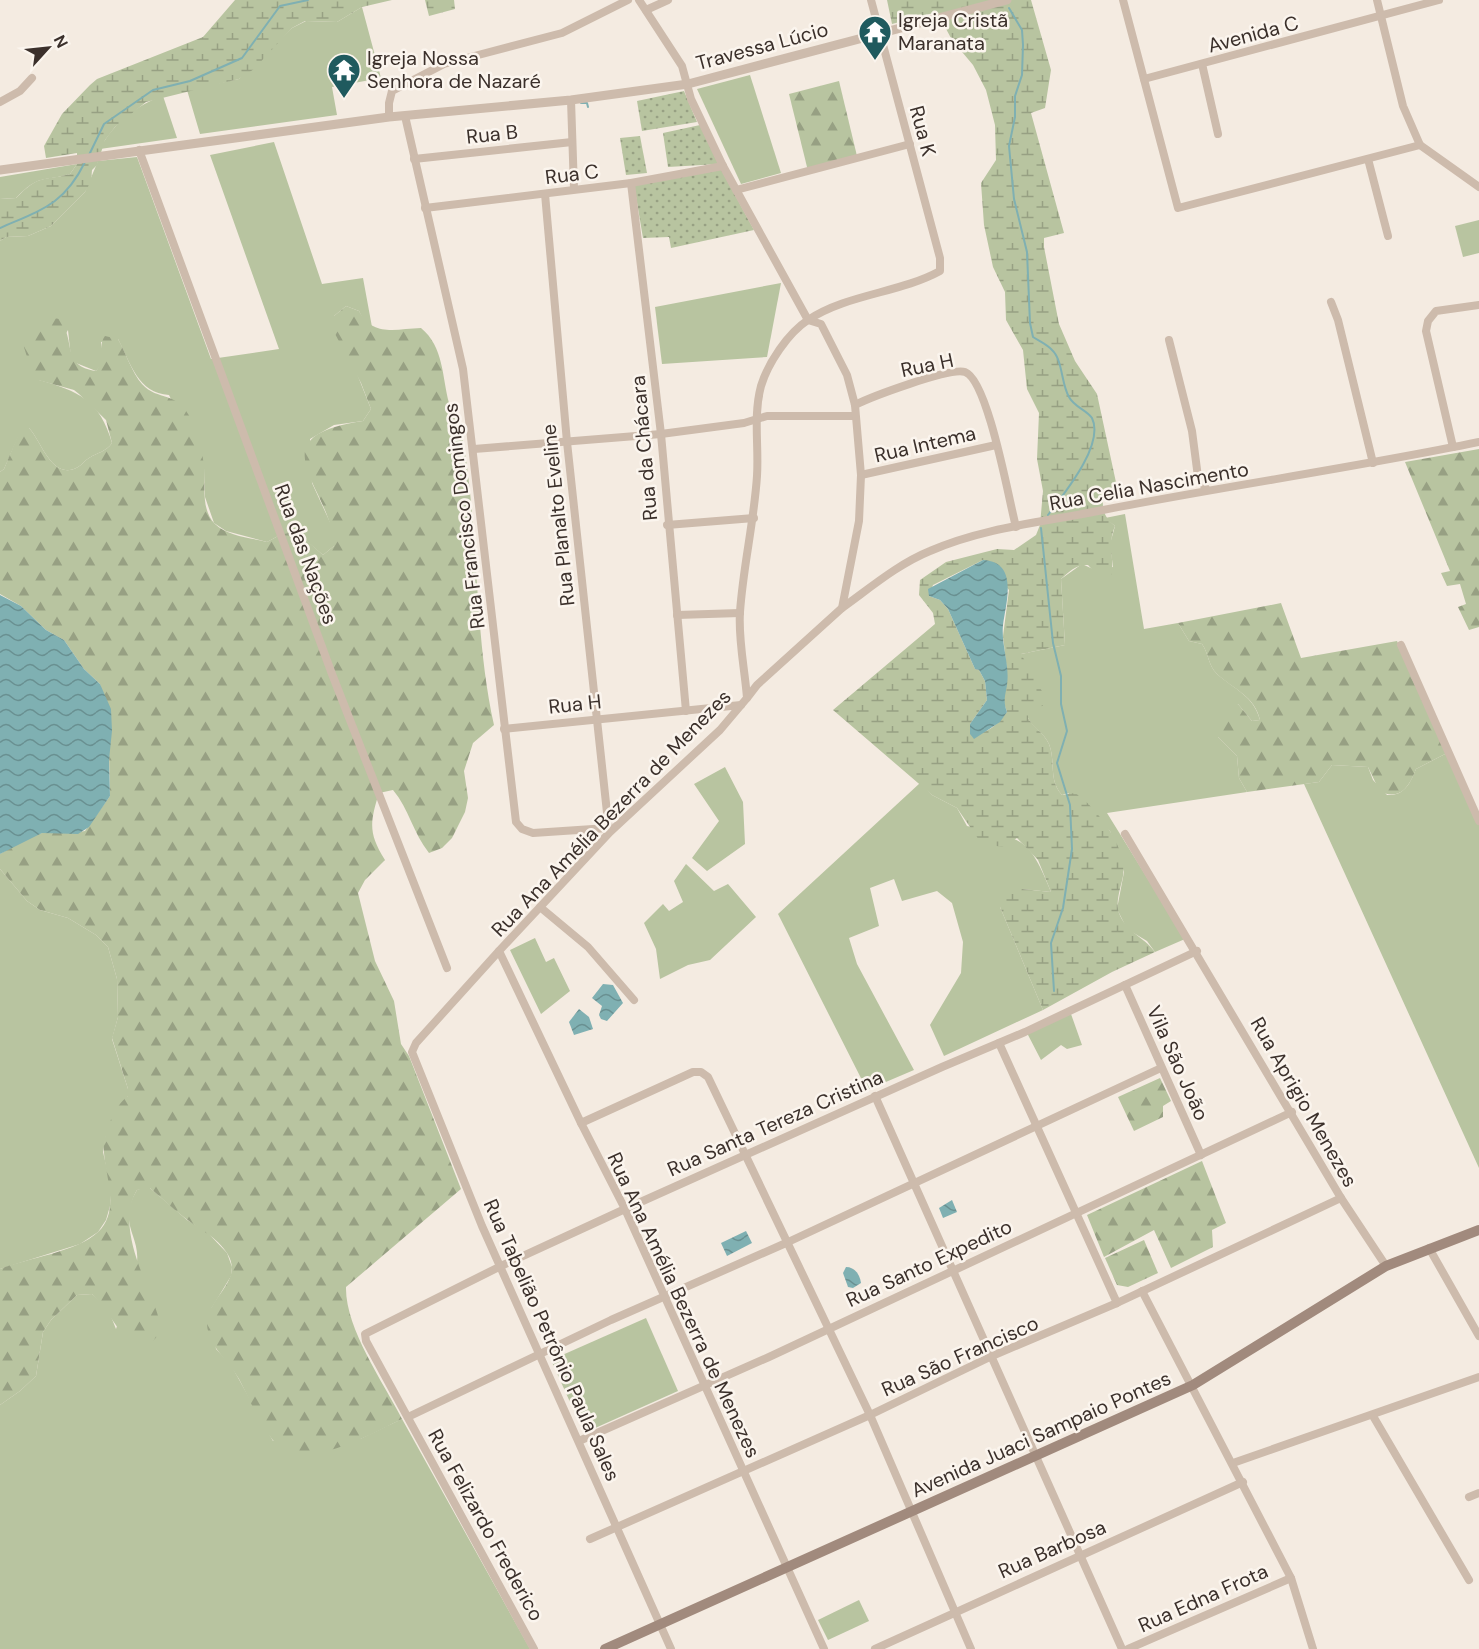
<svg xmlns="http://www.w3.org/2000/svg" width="1479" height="1649" font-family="'DM Sans',sans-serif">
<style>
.green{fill:#b8c4a0}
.forest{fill:url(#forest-firs)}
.wetland{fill:url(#wetland-marsh);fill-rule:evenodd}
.park{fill:url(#park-dots)}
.water{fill:url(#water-waves)}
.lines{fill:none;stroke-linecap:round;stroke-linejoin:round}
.stream{stroke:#7fb0b2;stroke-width:2}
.minor{stroke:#cdbbac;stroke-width:8}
.tertiary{stroke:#cdbbac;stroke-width:9}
.secondary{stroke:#a18a7d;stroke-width:10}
.labels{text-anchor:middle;stroke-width:5;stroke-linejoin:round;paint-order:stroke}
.poi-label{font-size:20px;fill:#3b302b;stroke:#fbf5ee;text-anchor:start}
.street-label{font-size:20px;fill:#3b302b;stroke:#fbf5ee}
</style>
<defs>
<pattern id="forest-firs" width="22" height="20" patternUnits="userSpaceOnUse" patternTransform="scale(1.5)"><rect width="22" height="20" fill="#b8c4a0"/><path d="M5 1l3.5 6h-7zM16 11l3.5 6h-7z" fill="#97a083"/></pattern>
<pattern id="wetland-marsh" width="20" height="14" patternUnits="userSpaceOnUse" patternTransform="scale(1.5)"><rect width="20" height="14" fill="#b8c4a0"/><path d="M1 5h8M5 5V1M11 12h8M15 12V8" fill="none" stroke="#97a083"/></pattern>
<pattern id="park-dots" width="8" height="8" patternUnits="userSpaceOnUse" patternTransform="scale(1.5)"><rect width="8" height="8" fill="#b8c4a0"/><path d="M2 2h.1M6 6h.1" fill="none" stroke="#97a083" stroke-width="1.8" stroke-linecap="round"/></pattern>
<pattern id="water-waves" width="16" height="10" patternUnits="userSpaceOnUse" patternTransform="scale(1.5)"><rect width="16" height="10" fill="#7fb0b2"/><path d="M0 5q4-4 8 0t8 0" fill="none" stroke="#699091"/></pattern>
</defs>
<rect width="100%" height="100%" fill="#f4ebe1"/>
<g class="green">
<path d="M362 7 381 78 332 87 337 115 200 134 187 90 239 79 292 28 306 21 337 22Z"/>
<path d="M750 75 781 173 741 184 697 89Z"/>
<path d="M163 96 177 138 100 149C111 125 138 104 163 96Z"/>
<path d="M274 142 322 284 363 278 372 327 365 323 359 311 346 306 334 316 371 409 363 421 334 425 310 439 312 483 334 531V546L323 555 296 532 280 535 267 542 226 531 214 523 205 497 204 468 169 395C138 393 131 364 118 339L101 342V365L96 371 76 363 71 358 68 330 39 380C78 391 100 400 112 443 106 452 98 452 89 458 85 460 82 465 78 467 52 482 41 440 29 428H22L4 469 0 472V241L6 237 28 236 51 226 85 192 98 161 137 157 211 359 279 349 210 155Z"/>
<path d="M77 164 70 174C42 182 39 174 16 198L0 199V177Z"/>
<path d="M1479 220V253L1463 257 1455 226Z"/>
<path d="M781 283 767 357 662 364 655 307Z"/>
<path d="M1125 514 1144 629 1178 623 1189 641 1202 644C1209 654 1208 665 1217 674 1234 689 1254 696 1260 720L1252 721 1238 704 1218 737 1237 756 1239 778 1247 792 1107 813 1185 939 1155 952 1147 941 1127 929 1117 909 1124 872 1110 831 1068 793 1062 795C1048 780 1056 761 1049 744 1044 733 1034 729 1028 718L1021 654 1065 645 1061 579 1082 564 1095 570 1113 567 1110 544 1115 526 1105 518Z"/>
<path d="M1447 753 1479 824V1168L1304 784 1319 782 1332 765 1368 767 1373 780 1387 795C1405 796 1410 783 1416 769Z"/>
<path d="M725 767 743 802 745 844 707 871 692 858 719 821 694 784Z"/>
<path d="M920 783 932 795 957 808 967 826C1023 839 1029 837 1051 892L1022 889 1000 907 1043 1010 944 1056 930 1025 961 973 963 942 952 903 937 891 902 901 894 879 870 888 879 926 849 938 857 964 914 1070 867 1090 778 914Z"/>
<path d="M686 864 714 891 728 884 756 917 710 960 688 965 660 979 656 949 644 923 663 904 669 911 683 902 674 881Z"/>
<path d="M0 869 27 901 40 910 68 918 96 935 108 947 117 979 118 1017 112 1039 128 1089V1096L106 1136 103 1152 110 1182V1206L106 1220 98 1232 80 1244 0 1269Z"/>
<path d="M535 938 546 962 554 958 570 991 541 1014 510 950Z"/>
<path d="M1071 1014 1082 1045 1067 1049 1061 1045 1041 1060 1027 1033Z"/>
<path d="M143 1188H150L187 1220 206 1231 227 1253 232 1267 231 1276 211 1309 216 1349 231 1365 273 1441 360 1439 402 1419 530 1649H0V1405L20 1391 36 1376 43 1332 51 1320 77 1295 92 1294 108 1309 116 1329C123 1308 134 1284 137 1262 140 1235 117 1223 137 1190Z"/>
<path d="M646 1318 678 1391 584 1433 551 1360Z"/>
<path d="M859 1600 869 1621 828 1640 818 1620Z"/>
</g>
<g class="forest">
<path d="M839 81 857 156 808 171 789 94Z"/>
<path d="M346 306 359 311C373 337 395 329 421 328 444 347 442 377 449 403 453 418 462 431 464 446 479 538 474 634 494 725L473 743 464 771 468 798 465 812 452 838 442 848 429 853C413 833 409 809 393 790L379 793C370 822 368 833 385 860L365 880 358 893 375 961 394 1001 401 1044 409 1056 461 1189 346 1287C345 1328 383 1382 402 1419 371 1434 299 1476 272 1439 258 1421 249 1398 239 1379 229 1361 208 1346 207 1324 207 1297 245 1281 227 1253 217 1237 200 1230 185 1218 173 1209 162 1198 150 1188L137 1190C118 1222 139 1265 151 1297 155 1307 160 1318 160 1328 160 1337 152 1341 146 1346L132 1345C116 1329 108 1310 92 1294L77 1295 51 1320 43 1332 36 1376 20 1391 0 1405V1269C27 1258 77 1252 98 1232 120 1211 106 1179 104 1153 102 1136 114 1106 128 1096V1089L112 1038 118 1017 117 979 108 947 96 935 68 918 40 910 27 901 0 869V854C12 847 28 835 42 833 57 832 69 834 85 831L110 796 109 753 100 684 84 669 64 640 46 630 21 606 0 594V472L4 469 21 428H29C41 440 52 482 78 467 82 465 85 460 89 458 98 452 106 452 112 443L106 420 79 394 74 390 38 380 33 376 23 344 29 331 45 317 60 319C76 341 61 366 96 371 105 360 97 347 105 336L118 339C126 353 132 373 142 384 158 402 177 389 192 421 199 435 202 450 204 466 206 484 200 509 215 524 227 536 251 538 267 542L280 535 296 531 323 555 334 546C332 487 253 437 363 421L371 409 361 383 333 330 334 316Z"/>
<path d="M1479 449V627L1469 630 1458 607 1466 604 1460 584 1447 586 1441 573 1450 571 1405 462Z"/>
<path d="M1281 603 1301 658 1397 641 1447 753 1416 769C1409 787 1401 800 1380 792L1368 767 1332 765 1319 782 1247 792 1239 778 1237 756 1218 737 1215 730 1231 706 1238 704 1252 721 1260 720C1255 696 1233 689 1217 674 1208 665 1209 654 1202 644L1189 641 1178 623Z"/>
<path d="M1160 1078 1171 1101 1163 1106V1117L1134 1131 1118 1097Z"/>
<path d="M1202 1161 1226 1223 1212 1230 1213 1247 1171 1268 1154 1230 1104 1257 1087 1215Z"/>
<path d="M1144 1240 1158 1273 1128 1287 1117 1285 1105 1258Z"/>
</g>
<g class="wetland">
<path d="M235 0H392L362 7 337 22 305 21 292 28 254 69 239 79 146 102 115 127 105 140 97 165 92 170 91 182 85 192 51 226 28 236 6 237 0 241V199L16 198C41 173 41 182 70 174L77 164V153L46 158 44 146 62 114 90 85 97 79 203 37Z"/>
<path d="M425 0H454L455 9 429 16Z"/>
<path d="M887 0H1031L1051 70 1045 108 1031 113 1064 233 1044 238V247L1059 324 1075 361 1097 394 1117 487 1103 497C1102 510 1104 517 1115 526 1107 544 1115 559 1111 576L1106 579 1098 576 1088 565C1076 564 1069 572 1061 579L1065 645 1021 654 1048 702 1028 715V718C1034 728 1044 733 1049 744 1056 761 1048 780 1062 795L1075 793 1081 797C1101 815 1127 848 1123 876 1121 887 1115 902 1119 913 1126 932 1143 936 1155 952L1112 972 1043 1010 1000 907 1001 894 1022 889 1051 892 1038 860 1017 838 1002 847 981 843 957 808 932 795 833 710 935 624 933 613 919 595 920 580 946 562 997 549 1014 550 1036 535 1040 525 1043 491 1037 459 1039 413 1027 389 1023 350 1006 320 1005 292 993 267 984 225 981 183 996 160 995 125 986 90 973 65 952 40 937 12 892 24ZM983 560 1009 590 1003 636 1007 671 1003 700 1007 712C997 725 987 735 970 734V724L987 700 985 681 979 670 975 669 948 609 940 600 929 596 933 585Z"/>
</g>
<g class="park">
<path d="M684 91 697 122 642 131 637 101Z"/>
<path d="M700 125 719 164 668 167 663 133Z"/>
<path d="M640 136 647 173 626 175 620 138Z"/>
<path d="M721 169 754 230 671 248 669 237 643 238 634 185Z"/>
</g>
<g class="water">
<path d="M983 560C1019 562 1006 602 1003 625 1001 645 1010 665 1007 685 1005 697 1003 701 1007 712L1000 722 974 739 970 734V724L987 700 985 681 979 670 975 669 948 609 940 600 929 596 928 589Z"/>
<path d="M0 595 21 606 46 630 64 640 84 669 100 684 111 709 112 731 109 760 110 796 89 827 78 834 42 833 0 854Z"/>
<path d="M603 984 613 985 623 1003 607 1021 601 1019 599 1015 602 1006 592 998Z"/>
<path d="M579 1009 589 1017 593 1029 574 1035 569 1022Z"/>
<path d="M952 1200 957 1212 943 1218 939 1208Z"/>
<path d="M746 1231 752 1243 727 1256 721 1243Z"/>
<path d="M846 1267C855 1267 860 1275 861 1283L853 1288 848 1287 843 1273Z"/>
</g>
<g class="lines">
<g class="stream">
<path d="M1009 8 1022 30 1023 45 1022 75 1015 96V117L1009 146 1014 199 1027 252 1030 323 1033 337C1039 341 1047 344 1052 350 1063 360 1061 384 1069 397 1074 407 1087 410 1092 418 1105 445 1063 495 1048 515"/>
<path d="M581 103H587L588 107"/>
<path d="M89 155 104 124 153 90 190 81 242 58 280 6 308 0"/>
<path d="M0 228C41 210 64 205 85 162"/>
<path d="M1041 528 1053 643 1061 676V704L1067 731 1057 763 1070 805 1072 849 1063 908 1051 943 1054 991"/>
</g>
<g class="minor">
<path d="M639 0 682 66 691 99 723 166 808 320"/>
<path d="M1123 0 1178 208 1420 145"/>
<path d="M1377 0 1403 106 1420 145 1479 187"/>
<path d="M646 10 668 0"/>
<path d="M1202 64 1218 134"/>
<path d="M1144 79 1439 0"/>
<path d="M571 100 574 189"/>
<path d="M0 102 20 91 32 78"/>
<path d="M405 116 463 369 516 822 522 829 533 833 608 828"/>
<path d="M389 117V103L392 91 444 64 562 33 628 0"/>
<path d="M139 150 332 674 447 968"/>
<path d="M414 159 572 142"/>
<path d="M1368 159 1388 236"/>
<path d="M631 183 661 434 686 711"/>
<path d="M736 190 910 144"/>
<path d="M545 194 567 442 609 831"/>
<path d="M425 208 631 183 723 166"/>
<path d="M1331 302 1338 320 1373 463"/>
<path d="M1169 340 1192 431 1198 477 1207 490"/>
<path d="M855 405C871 397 950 367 965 372 988 380 1009 501 1016 527"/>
<path d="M1453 447 1426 331 1428 321 1436 311 1479 305"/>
<path d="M474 449 661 434 744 423 767 416H855"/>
<path d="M861 475 996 445"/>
<path d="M667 525 754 518"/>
<path d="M842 608C870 588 898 564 930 551 982 528 1043 522 1098 511 1225 486 1353 468 1479 442"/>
<path d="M677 615 740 613"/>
<path d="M1401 645 1479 821"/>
<path d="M747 698 757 685 842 608 859 521 861 475 855 405 847 375 821 324 808 320"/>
<path d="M504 729 741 705"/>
<path d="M1125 834 1341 1198 1386 1266"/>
<path d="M540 907 588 947 634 1000"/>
<path d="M499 951 416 1043 412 1052 482 1226 671 1649"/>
<path d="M1125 985 1201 1155"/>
<path d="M999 1043 1117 1303"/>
<path d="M875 1096 1122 1649"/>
<path d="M581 1123 693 1072H701L708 1077 870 1415 971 1649"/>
<path d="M1429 1248 1479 1336"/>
<path d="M1142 1291 1291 1578 1313 1649"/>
<path d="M1373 1416 1469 1580"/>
<path d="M408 1417 611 1320 786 1243 1161 1068"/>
<path d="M579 1441 769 1357 1292 1112"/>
<path d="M1233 1463 1479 1377"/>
<path d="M1469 1497 1479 1493"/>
<path d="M590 1539 870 1415 992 1356 1117 1303 1341 1198"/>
<path d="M534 1649 366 1341 365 1334 501 1266 625 1209 942 1067 1025 1032 1197 951"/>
<path d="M824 1649 625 1209 581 1123 499 951 610 832 720 730 747 698C745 670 738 640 740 612 743 567 754 522 757 476 759 446 753 416 761 386 768 363 788 333 808 320 847 294 900 293 940 271V258L871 0"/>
<path d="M875 1649 1243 1482"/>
<path d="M1128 1649 1291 1578"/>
</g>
<path class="tertiary" d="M0 170 389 117 571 100 688 84 1007 0"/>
<path class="secondary" d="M605 1649 1193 1385 1386 1266 1479 1230"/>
</g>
<defs>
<symbol id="temple-pin" viewBox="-11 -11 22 30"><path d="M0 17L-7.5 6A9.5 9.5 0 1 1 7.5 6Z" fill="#1f5a5e" stroke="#fbf5ee"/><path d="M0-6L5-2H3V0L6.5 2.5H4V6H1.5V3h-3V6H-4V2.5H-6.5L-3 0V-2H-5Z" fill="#fff"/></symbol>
</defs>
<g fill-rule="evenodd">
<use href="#temple-pin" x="856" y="13" width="38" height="52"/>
<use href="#temple-pin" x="325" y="51" width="38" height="52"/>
</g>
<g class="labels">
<g class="poi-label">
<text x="898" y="27">Igreja Cristã<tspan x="898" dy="23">Maranata</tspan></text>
<text x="367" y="65">Igreja Nossa<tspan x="367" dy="23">Senhora de Nazaré</tspan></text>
</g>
<g class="street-label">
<text transform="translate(1253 34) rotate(-15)" y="7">Avenida C</text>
<text transform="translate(762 46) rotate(-15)" y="7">Travessa Lúcio</text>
<text transform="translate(923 131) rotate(75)" y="7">Rua K</text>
<text transform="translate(492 134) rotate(-6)" y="7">Rua B</text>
<text transform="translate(572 174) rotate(-7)" y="7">Rua C</text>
<text transform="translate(927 365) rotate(-12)" y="7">Rua H</text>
<text transform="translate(925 444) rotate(-13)" y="7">Rua Intema</text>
<text transform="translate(644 448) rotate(-95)" y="7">Rua da Chácara</text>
<text transform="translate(1149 486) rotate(-10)" y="7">Rua Celia Nascimento</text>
<text transform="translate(558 515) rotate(-96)" y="7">Rua Planalto Eveline</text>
<text transform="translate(464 516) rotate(-97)" y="7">Rua Francisco Domingos</text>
<text transform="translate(306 554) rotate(70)" y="7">Rua das Nações</text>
<text transform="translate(575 704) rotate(-6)" y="7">Rua H</text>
<text transform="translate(611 813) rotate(-46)" y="7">Rua Ana Amélia Bezerra de Menezes</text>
<text transform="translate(1178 1063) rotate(66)" y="7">Vila São João</text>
<text transform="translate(1304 1102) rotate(60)" y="7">Rua Aprigio Menezes</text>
<text transform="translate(775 1123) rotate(-24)" y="7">Rua Santa Tereza Cristina</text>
<text transform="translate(929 1263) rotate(-25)" y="7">Rua Santo Expedito</text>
<text transform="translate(684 1305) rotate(65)" y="7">Rua Ana Amélia Bezerra de Menezes</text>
<text transform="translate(552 1340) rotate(66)" y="7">Rua Tabelião Petrônio Paula Sales</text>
<text transform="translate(960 1356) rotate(-24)" y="7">Rua São Francisco</text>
<text transform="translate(1041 1434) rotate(-24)" y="7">Avenida Juaci Sampaio Pontes</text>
<text transform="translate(486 1525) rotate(61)" y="7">Rua Felizardo Frederico</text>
<text transform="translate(1052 1549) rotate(-24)" y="7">Rua Barbosa</text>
<text transform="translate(1203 1598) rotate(-24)" y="7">Rua Edna Frota</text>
</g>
</g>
<g transform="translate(48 48) rotate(63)" stroke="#fbf5ee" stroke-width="4.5" paint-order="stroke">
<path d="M0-4.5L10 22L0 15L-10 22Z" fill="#3b302b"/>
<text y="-9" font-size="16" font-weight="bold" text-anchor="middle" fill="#3b302b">N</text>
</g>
</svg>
